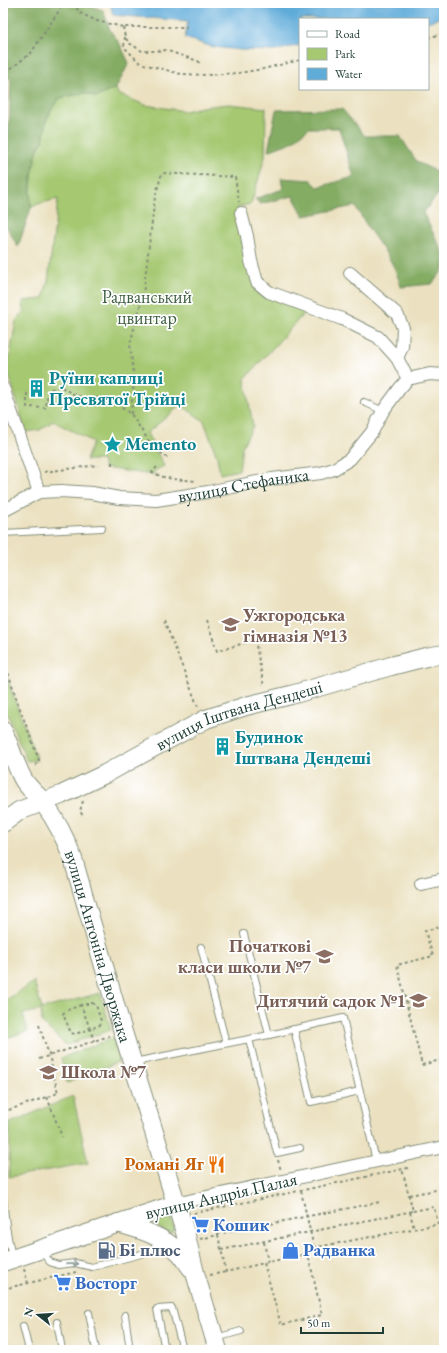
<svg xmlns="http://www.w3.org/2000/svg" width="447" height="1353" font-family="'EB Garamond',serif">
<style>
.green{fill:#a5c871;stroke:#628252}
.forest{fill:#84ac63;stroke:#52744c}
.water{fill:#60acd9;stroke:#407486}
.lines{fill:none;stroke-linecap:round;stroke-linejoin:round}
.lane-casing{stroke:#858f7a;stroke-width:8}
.street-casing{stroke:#858f7a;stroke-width:14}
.secondary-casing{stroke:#858f7a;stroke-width:20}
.path{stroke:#858f7a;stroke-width:2;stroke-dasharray:3 3;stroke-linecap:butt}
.lane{stroke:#fff;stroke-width:6}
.street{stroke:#fff;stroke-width:12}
.secondary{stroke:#fff;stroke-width:18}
.oneway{stroke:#8f9e9a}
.labels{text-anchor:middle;stroke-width:3.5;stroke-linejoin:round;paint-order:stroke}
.park-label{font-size:18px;fill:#406043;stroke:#fff}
.culture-label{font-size:18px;font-weight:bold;fill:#0d838f;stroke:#fff;text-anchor:start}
.street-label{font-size:18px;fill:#1f3d34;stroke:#fff}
.education-label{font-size:18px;font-weight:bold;fill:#785e54;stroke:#fff;text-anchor:start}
.food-label{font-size:18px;font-weight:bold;fill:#c56008;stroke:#fff;text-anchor:end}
.shop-label{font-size:18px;font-weight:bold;fill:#366cbe;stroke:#fff;text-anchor:start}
.service-label{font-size:18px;font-weight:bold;fill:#4e5e75;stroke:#fff;text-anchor:start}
</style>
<rect width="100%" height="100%" fill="#fff"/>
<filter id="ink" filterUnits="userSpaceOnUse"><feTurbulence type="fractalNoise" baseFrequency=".025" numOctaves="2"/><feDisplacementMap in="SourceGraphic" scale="8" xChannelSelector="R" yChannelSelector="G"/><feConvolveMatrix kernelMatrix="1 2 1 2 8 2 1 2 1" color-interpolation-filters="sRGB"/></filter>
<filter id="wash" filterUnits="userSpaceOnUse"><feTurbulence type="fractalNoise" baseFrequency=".012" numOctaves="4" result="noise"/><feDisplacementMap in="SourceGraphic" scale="16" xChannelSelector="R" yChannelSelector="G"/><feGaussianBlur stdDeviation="0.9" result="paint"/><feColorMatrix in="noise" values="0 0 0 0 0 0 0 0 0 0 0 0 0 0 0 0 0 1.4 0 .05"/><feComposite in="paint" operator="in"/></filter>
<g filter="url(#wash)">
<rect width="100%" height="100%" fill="#ebe1c0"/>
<g class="green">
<path d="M116 88 118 94 145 105 185 111 202 107 229 104 266 108 265 157 251 204 238 207 256 288 307 310 245 379 253 426 242 447 239 470 220 474 217 457 204 421 181 405 147 433 164 466 154 471 153 475 104 468 102 460H86L93 442 53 421 40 430 26 432 23 422 5 361 9 360 16 321 24 311 23 301 43 299 48 281 58 199 38 204 31 208C30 193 32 152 43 142L46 121 53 107 60 98 85 93 97 97Z"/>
<path d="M3 667 5 673 37 760 27 761 3 703Z"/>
<path d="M34 982 42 1009 100 993 111 1030 66 1045 42 1023 41 1010 23 1014 28 1031 3 1039V1002Z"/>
<path d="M113 1038 120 1061 67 1083 61 1058Z"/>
<path d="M73 1096 88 1163 9 1177 10 1123Z"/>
<path d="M166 1217 171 1219 174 1228 172 1232C166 1233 157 1228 154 1223L156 1219Z"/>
</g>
<g class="forest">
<path d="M3 3H82L103 10 110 30 120 44 129 63 116 88 97 97 85 93 60 98 53 107 46 121 43 142 39 145 33 169 30 192 31 208 18 247 3 220V158L8 150 11 78H3Z"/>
<path d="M342 109 365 136H400L417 162 440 173 443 188 423 213 444 254V269L432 284 401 287C395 265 388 256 375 238 368 228 362 217 355 206L304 216 293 196 260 204 255 199 283 189 281 178 311 180 318 187 354 177 339 128H309L292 142 268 151 276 110Z"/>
</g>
<path class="water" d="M110 3H444V16L428 22V19H300V45L274 51 241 50 213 47 185 38 188 21 113 15Z"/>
</g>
<g filter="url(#ink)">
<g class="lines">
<defs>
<g id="lane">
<path d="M364 402 383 411"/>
<path d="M3 533 102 528"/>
<path d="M244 934 269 1035"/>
<path d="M201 947 226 1043"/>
<path d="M294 1029 311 1102 360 1091"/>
<path d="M249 1039 277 1153 300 1148"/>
<path d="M134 1062 269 1035 343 1018 376 1161"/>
<path d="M3 1193C4 1215 7 1236 12 1257"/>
<path d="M41 1251 50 1262 58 1265 75 1263 92 1267 149 1252 161 1242"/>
<path d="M89 1313 96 1350"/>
<path d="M125 1315 130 1350"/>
<path d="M57 1322 62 1350"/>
<path d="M23 1326 29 1350"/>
<path d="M216 1338 241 1331"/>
<path d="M165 1350 157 1309 172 1308 183 1350"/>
</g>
<g id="street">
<path d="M241 213 247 236 251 261 257 282 269 292 342 319 378 337 397 358 408 379"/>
<path d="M350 273 397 314 403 328 402 347 397 358"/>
<path d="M3 388 39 492"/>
<path id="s1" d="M3 511 39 492 61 491 92 493 119 498 156 500 208 492 272 479 321 473 334 469 350 459 372 432 383 411 400 388 408 379 430 374 444 375"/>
<path d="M421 884 444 879"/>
<path d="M176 1204 197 1199 444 1147"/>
</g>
<g id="secondary">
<path id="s2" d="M3 731C10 746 15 764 23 779 28 788 37 794 43 802 56 820 66 839 73 859L123 1032 185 1232 195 1273 218 1350"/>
<path id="s3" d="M3 823 19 811 61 795 105 774 206 719 246 706 291 695 391 666 426 657 444 654"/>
<path d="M118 1223C140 1229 162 1236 179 1252 184 1257 188 1264 192 1269"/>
<path d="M3 1262 176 1204"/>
</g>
</defs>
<use href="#lane" class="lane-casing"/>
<use href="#street" class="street-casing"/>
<use href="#secondary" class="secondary-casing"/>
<g class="path">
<path d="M73 3 80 13 97 21 123 27H187"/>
<path d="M3 14 9 3"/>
<path d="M123 27 125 37 129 43 142 51H157L165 50 198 61 201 64"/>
<path d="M125 37 124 47 140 63 181 74 207 75 239 73 263 69 300 60"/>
<path d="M428 38 444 33"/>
<path d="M6 72 31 53 64 3"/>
<path d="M27 393V407L46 408 48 390 60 386 71 393 86 399 106 397 131 414 152 446 169 459"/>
<path d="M131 414 134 380 130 344 143 295 155 197 162 173 235 177 239 202"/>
<path d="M112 465V460"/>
<path d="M157 467 152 472C168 481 180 479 197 481"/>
<path d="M44 472 98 465"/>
<path d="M164 620 198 707"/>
<path d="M207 620 217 651 255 640 264 687"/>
<path d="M3 656 17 701 39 760 34 768"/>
<path d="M83 801 80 811 83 816"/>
<path d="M444 926 425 931 433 956 397 965 422 1065 444 1059"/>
<path d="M92 1003 96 1005 101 1021 100 1025 90 1029 81 1005Z"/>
<path d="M81 1005 65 1011 63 1014 71 1033 75 1034 90 1029 94 1041"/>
<path d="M39 1059 109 1036"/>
<path d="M47 1097 62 1137"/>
<path d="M3 1112 58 1093 49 1055 39 1025"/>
<path d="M278 1160 281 1171"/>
<path d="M301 1191 314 1248"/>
<path d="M409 1195 436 1190"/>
<path d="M413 1211 434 1207 438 1224"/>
<path d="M410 1212 414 1229"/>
<path d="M194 1213 408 1168"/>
<path d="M218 1235V1234L380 1202"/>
<path d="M200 1239 218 1235 226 1272 264 1263 268 1262 308 1254 322 1315 281 1325 264 1263"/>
<path d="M264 1242 268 1262"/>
<path d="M221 1250 413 1211 402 1169"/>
<path d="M308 1254 307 1249 444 1223"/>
<path d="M24 1269 28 1283"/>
<path d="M210 1275 226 1272"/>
<path d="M3 1289 76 1272"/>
</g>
<use href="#lane" class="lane"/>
<use href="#street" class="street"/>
<use href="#secondary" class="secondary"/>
</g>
<defs><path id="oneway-shaft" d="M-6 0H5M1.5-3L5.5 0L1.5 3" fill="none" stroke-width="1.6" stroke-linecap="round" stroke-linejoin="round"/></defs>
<use class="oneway" href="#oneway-shaft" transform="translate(72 1264) rotate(-1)"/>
</g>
<defs>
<symbol id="building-bare" viewBox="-9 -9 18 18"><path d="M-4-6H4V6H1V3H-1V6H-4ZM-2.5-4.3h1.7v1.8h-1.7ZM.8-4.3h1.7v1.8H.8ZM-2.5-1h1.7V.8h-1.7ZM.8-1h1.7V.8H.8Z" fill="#0f9aa8" stroke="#fff" stroke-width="2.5" paint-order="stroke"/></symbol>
<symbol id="sight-bare" viewBox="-9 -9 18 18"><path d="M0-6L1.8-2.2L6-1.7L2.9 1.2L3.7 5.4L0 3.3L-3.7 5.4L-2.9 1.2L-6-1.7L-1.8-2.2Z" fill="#0f9aa8" stroke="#fff" stroke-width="2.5" paint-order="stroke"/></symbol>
<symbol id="school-bare" viewBox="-9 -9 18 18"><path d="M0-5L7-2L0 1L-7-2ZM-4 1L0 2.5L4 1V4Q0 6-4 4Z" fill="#8d6e63" stroke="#fff" stroke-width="2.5" paint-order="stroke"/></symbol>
<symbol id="restaurant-bare" viewBox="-9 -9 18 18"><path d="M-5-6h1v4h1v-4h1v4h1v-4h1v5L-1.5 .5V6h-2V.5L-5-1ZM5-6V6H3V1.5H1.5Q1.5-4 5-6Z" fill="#e8710a" stroke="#fff" stroke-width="2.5" paint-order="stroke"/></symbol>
<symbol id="supermarket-bare" viewBox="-9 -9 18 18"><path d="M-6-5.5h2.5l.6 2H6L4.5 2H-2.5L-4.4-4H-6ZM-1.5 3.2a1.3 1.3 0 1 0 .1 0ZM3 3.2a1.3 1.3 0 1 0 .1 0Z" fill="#3f7fe0" stroke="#fff" stroke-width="2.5" paint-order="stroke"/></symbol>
<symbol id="fuel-bare" viewBox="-9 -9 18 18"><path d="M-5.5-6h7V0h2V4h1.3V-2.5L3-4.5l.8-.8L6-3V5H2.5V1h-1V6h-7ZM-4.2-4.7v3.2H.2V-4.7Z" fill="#5c6f8a" stroke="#fff" stroke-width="2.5" paint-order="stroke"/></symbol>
<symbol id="shop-bare" viewBox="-9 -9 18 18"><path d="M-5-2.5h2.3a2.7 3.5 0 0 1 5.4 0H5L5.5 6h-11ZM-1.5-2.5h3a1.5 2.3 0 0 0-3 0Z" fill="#3f7fe0" stroke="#fff" stroke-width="2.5" paint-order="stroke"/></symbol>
</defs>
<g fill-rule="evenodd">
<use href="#building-bare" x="24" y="376" width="25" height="25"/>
<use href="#sight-bare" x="100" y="432" width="25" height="25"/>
<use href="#school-bare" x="218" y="612" width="25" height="25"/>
<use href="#building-bare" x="210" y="734" width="25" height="25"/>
<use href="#school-bare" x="312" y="944" width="25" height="25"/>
<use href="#school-bare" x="406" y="988" width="25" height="25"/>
<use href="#school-bare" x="36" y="1060" width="25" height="25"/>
<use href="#restaurant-bare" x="204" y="1152" width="25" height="25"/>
<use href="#supermarket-bare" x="188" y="1212" width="25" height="25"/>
<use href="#fuel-bare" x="94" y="1238" width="25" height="25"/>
<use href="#shop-bare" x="278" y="1238" width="25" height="25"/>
<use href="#supermarket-bare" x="50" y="1270" width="25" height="25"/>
</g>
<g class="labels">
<g class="park-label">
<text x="147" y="303">Радванський<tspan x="147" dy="21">цвинтар</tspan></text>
</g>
<g class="culture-label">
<text x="49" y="384">Руїни каплиці<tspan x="49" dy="21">Пресвятої Трійці</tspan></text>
<text x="125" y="450">Memento</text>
<text x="235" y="743">Будинок<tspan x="235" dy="21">Іштвана Дєндеші</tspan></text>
</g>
<g class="street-label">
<text dy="6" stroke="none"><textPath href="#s1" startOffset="247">вулиця Стефаника</textPath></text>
<text dy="6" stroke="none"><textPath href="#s3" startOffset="261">вулиця Іштвана Дендеші</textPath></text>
<text dy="6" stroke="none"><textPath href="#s2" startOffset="238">вулиця Антоніна Дворжака</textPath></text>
<text transform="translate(221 1196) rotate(-13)" y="6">вулиця Андрія Палая</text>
</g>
<g class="education-label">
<text x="243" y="621">Ужгородська<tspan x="243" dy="21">гімназія №13</tspan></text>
<text x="311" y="952" text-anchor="end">Початкові<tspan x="311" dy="21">класи школи №7</tspan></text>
<text x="406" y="1007" text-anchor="end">Дитячий садок №1</text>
<text x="61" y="1078">Школа №7</text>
</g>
<g class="food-label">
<text x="204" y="1170">Романі Яг</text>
</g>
<g class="shop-label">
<text x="213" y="1231">Кошик</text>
<text x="303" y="1256">Радванка</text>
<text x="75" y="1289">Восторг</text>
</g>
<g class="service-label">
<text x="119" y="1256">Бі плюс</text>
</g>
</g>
<rect width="447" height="1353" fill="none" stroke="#fff" stroke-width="16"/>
<rect x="299" y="18" width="130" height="72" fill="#ffffff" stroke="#a5b1ae"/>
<rect x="307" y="31" width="20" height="6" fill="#ffffff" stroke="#a5b1ae"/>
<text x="335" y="38" font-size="12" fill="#1f3d34">Road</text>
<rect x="307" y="48" width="20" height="12" fill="#a5c871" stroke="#a5b1ae"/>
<text x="335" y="58" font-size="12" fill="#1f3d34">Park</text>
<rect x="307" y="68" width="20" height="12" fill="#60acd9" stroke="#a5b1ae"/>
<text x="335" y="78" font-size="12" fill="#1f3d34">Water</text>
<g transform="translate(38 1315) rotate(287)" stroke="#ffffff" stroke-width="3" paint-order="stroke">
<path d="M0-3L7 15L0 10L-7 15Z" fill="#1f3d34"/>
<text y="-6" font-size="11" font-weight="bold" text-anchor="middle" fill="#1f3d34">N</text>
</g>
<path d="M301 1327v6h82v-6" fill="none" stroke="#1f3d34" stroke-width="2"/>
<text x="307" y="1327" font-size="12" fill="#1f3d34" stroke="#ffffff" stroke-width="3" paint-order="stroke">50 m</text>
</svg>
